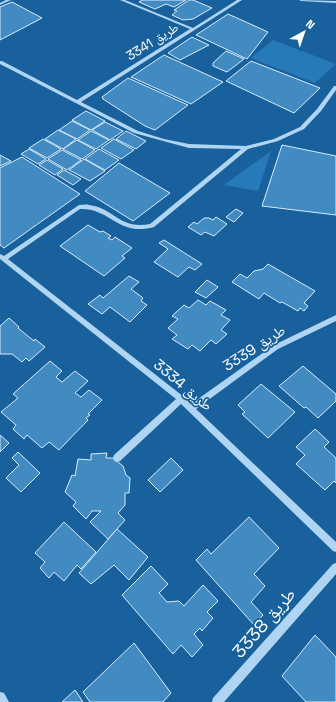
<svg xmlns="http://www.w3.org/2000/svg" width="336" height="702" font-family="'Space Grotesk','Noto Naskh Arabic',sans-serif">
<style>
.green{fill:#277ab8}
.building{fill:#418ac2;stroke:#d7ecfc}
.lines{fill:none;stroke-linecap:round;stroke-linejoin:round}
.minor{fill:#afd5f2;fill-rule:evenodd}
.labels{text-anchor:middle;stroke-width:3.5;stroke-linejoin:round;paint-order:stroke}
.far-street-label{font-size:13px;fill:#fff;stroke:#18619c}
.street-label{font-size:15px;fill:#fff;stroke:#18619c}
.near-street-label{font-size:18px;fill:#fff;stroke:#18619c}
</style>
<rect width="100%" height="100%" fill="#18619c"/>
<g class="green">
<path d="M273 40 336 64 315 83 251 58Z"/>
<path d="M271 151 258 191 224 185Z"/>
</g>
<g class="building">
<path d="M142 0H186L174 7 166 4 155 9 139 2Z"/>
<path d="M189 0H193L212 8 193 19 183 20 172 15 177 11 174 10Z"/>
<path d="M12 2 42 18 0 40V7Z"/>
<path d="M228 14 268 32 247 59 196 35Z"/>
<path d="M192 37 209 45 180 60 168 53Z"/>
<path d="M226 51 244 59 227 72 213 66V63Z"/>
<path d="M164 55 223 82 191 104 131 77Z"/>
<path d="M251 61 320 88 294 113 226 81Z"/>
<path d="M128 78 188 105 155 130 145 126 103 99 102 97Z"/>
<path d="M86 111 105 121 91 130 72 120Z"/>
<path d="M72 121 90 130 77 139 59 130Z"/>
<path d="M105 122 123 131 110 140 92 130Z"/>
<path d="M58 130 76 139 63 149 45 139Z"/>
<path d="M91 131 109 140 96 149 78 140Z"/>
<path d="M126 131 146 141 136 149 116 139Z"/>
<path d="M43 139 61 149 47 158 29 148Z"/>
<path d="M114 139 134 150 121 159 101 148Z"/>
<path d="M77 140 95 150 82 159 63 149Z"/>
<path d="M282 145 336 156V215L262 206Z"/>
<path d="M29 149 46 159 38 164 21 154Z"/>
<path d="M99 149 119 160 105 170 85 159Z"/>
<path d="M62 150 81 160 67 170 48 159Z"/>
<path d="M0 155 11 161 0 166Z"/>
<path d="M22 157 80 194 4 248 0 245V168Z"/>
<path d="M84 159 105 171 90 181 69 170Z"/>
<path d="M47 160 63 169 55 175 39 165Z"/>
<path d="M119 163 170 193 133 221 85 191Z"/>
<path d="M64 170 81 179 73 185 57 175Z"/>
<path d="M236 209 243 213 234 222 226 217Z"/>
<path d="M216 217 227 224 214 236 205 232 201 235 188 227 194 222 197 224 204 218H209L213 220Z"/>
<path d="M88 225 100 232 103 231 111 236 108 238 112 240 115 237 132 248 122 256 125 258 104 276 60 246Z"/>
<path d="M164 240 202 264 195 270 189 267 178 277 154 262 168 249 159 243Z"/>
<path d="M268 264 315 291 304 303 308 306 304 311 300 308 298 311 282 302 280 303 264 293 259 299 232 282 240 274 247 278 254 271 263 269Z"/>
<path d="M129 276 139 282 131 289 143 298 141 301 147 305 130 322 110 307 102 314 88 304 100 295 103 298Z"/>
<path d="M207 280 218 287 206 298 195 292Z"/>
<path d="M198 300 206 305 210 301 226 310 221 315 230 320 221 330 227 334 216 344 211 340 200 351 192 345 188 349 172 339 177 335 168 328 178 319 172 316 184 305 189 308Z"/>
<path d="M9 318 19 327 18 328 34 341 35 339 45 347 29 361 26 358 22 362 12 354H0V326Z"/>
<path d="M50 361 62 371 56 377 62 382 75 371 88 381 75 393 81 397 89 390 102 400 88 414 90 415 86 418 88 420 59 450 49 442 42 448 27 435 24 439 13 429 16 425 1 412 18 398 13 394Z"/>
<path d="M303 366 336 394V401L318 418 306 407 304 408 279 386Z"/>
<path d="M261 384 295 412 268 438 242 414 245 412 238 405Z"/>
<path d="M315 429 329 442 324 447 336 458V483L334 481 325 490 296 464 305 455 296 447Z"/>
<path d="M0 435 9 443 0 452Z"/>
<path d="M18 452 40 473 21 492 6 478 19 465 12 458Z"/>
<path d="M107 453 106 458H113L123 466 126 475 130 478 129 493H125V505L118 513 125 520 108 539 90 522 101 511H92L86 519 73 506 76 502 65 492 72 475 75 476 78 459 91 460V454Z"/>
<path d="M171 458 183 470 160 492 148 480Z"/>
<path d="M249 517 279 548 254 574 265 586 251 602 263 615 254 625 196 560 207 549 211 554Z"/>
<path d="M64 522 96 552 81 569 77 565 64 581 54 572 49 578 40 568 45 562 35 553Z"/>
<path d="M117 529 148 557 129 580 114 565 91 584 79 573Z"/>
<path d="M151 566 168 584 159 593 167 602 179 601 184 606 203 585 218 601 207 612 213 618 202 631 200 628 194 634 203 645 192 657 181 645 173 654 122 595Z"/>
<path d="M315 635 336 657V702H306L282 676Z"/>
<path d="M134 643 171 693 163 702H90L83 692Z"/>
<path d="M75 690 83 702H62Z"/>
</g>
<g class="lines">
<g class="minor">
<path d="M6 0H11L0 5V3Z"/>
<path d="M120 0H125L193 28 237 0H242L81 102 138 131 164 139 189 144 246 146 274 139 300 127 317 109 334 86H336V90L321 111 304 129 278 141 248 149 154 227C118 237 111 208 80 209L8 259 184 397 191 404 274 345 336 315V321L278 349 196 409 336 542V552L333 551 181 404 120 461 117 462 114 461 113 458 114 455 176 399 0 259V254L4 256 79 205C82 205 86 204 89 205 114 208 120 230 150 224L241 149 189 148 134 133 0 64V61H2L77 100 190 29Z"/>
<path d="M299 0 336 1V3L301 1Z"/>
<path d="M336 563V574L224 702H212L213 698 333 564Z"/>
<path d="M0 692 4 693 9 702H0Z"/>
</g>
</g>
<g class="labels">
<g class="far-street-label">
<text transform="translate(152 41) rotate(-32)" y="5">طريق 3341</text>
</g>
<g class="street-label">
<text transform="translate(254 348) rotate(-33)" y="5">طريق 3339</text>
<text transform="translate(183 385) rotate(40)" y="5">طريق 3334</text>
</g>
<g class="near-street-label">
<text transform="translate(264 623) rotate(-49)" y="6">طريق 3338</text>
</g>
</g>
<g transform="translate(304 32) rotate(40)" stroke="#18619c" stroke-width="3" paint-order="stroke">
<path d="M0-3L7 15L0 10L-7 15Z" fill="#ffffff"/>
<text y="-6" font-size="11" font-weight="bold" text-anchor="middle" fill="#ffffff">N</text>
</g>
</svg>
